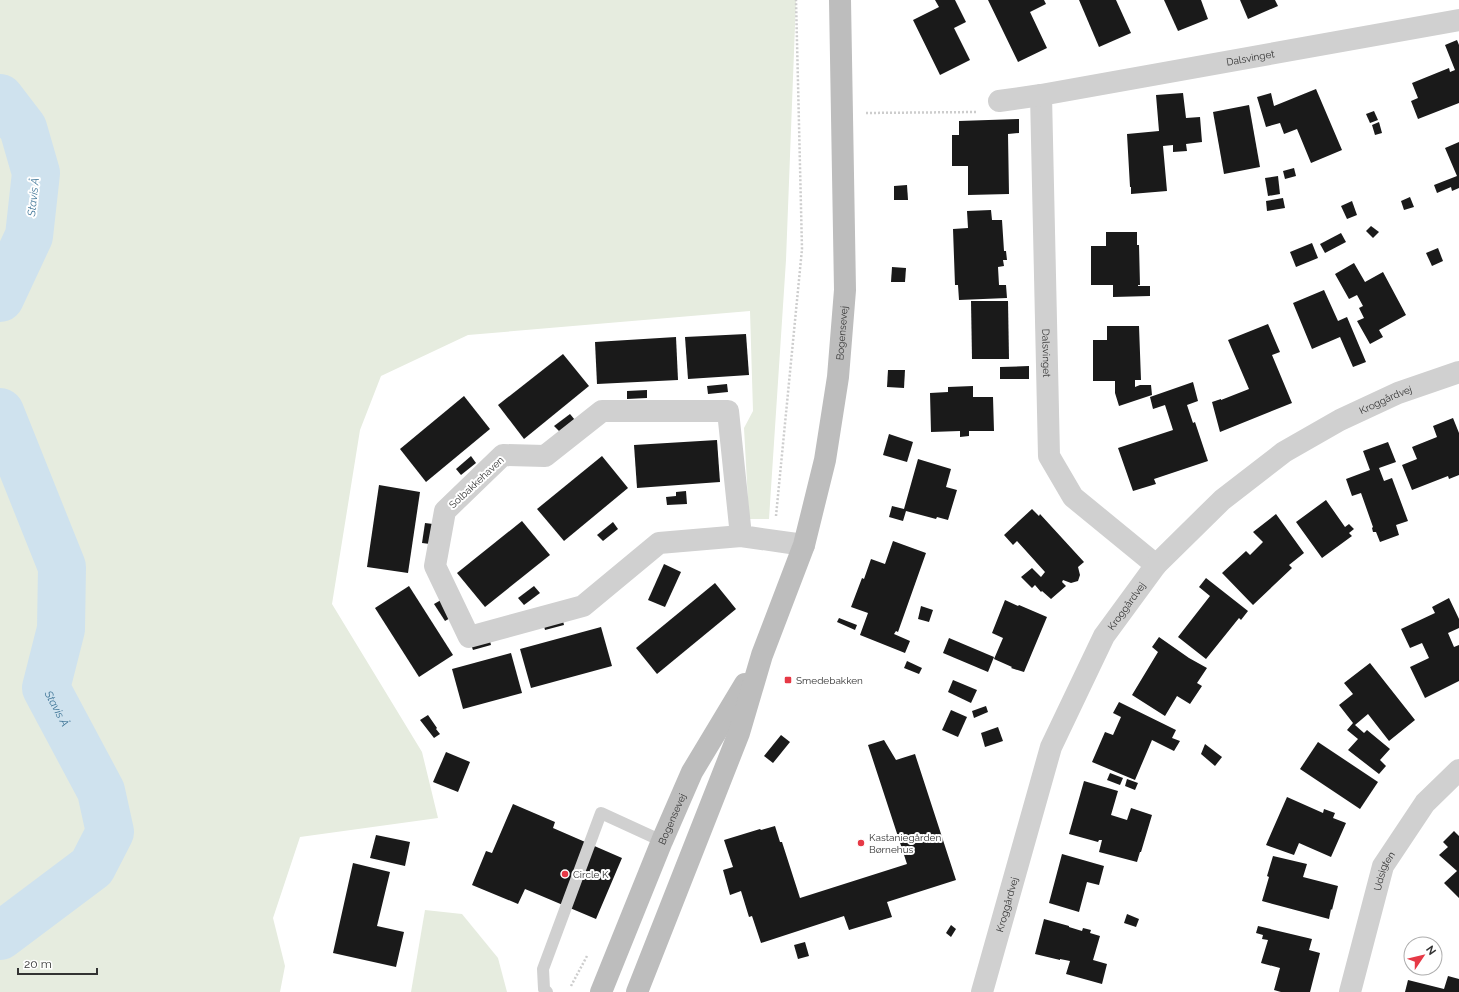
<svg xmlns="http://www.w3.org/2000/svg" width="1459" height="992" font-family="Raleway,sans-serif">
<style>
.green{fill:#e6ecdf}
.lines{fill:none;stroke-linecap:round;stroke-linejoin:round}
.river{stroke:#cfe2ee;stroke-width:48}
.building{fill:#1a1a1a}
.path{stroke:#cdcdcd;stroke-width:2.5;stroke-dasharray:2 2;stroke-linecap:butt}
.service{stroke:#d0d0d0;stroke-width:12}
.minor{stroke:#d0d0d0;stroke-width:22}
.secondary{stroke:#bdbdbd;stroke-width:22}
.poi-dot{fill:#e63946;stroke:#fff;stroke-width:1.5}
.labels{text-anchor:middle;stroke-width:4;stroke-linejoin:round;paint-order:stroke}
.street-label{font-size:10px;fill:#333;stroke:#fff}
.poi-label{font-size:10px;fill:#333;stroke:#fff;text-anchor:start}
.water-label{font-size:11px;font-style:italic;fill:#3f7597;stroke:#fff}
</style>
<rect width="100%" height="100%" fill="#fff"/>
<g class="green">
<path d="M0 0H796L786 260 769 519H749L744 428 753 411 750 311 468 335 381 376 360 430 332 604 422 752 438 818 300 837 273 918 285 966 280 992H0Z"/>
<path d="M425 910 462 914 498 958 507 992H411Z"/>
</g>
<g class="lines">
<g class="river">
<path d="M0 98 23 128 36 173 29 236 0 298"/>
<path id="s1" d="M0 412 62 567 61 629 46 688 101 791 110 832 92 867 0 936"/>
</g>
</g>
<g class="building">
<path d="M935 0H955L966 22 954 28 970 60 940 75 913 20 939 7Z"/>
<path d="M988 0H1044L1046 4 1030 12 1047 48 1018 62Z"/>
<path d="M1079 0H1116L1131 33 1099 47Z"/>
<path d="M1164 0H1201L1208 19 1178 31Z"/>
<path d="M1240 0H1275L1278 6 1248 19Z"/>
<path d="M1457 40 1459 45V103L1418 119 1411 101 1418 98 1412 83 1449 68 1450 72 1455 70 1445 45Z"/>
<path d="M1316 89 1342 150 1311 163 1297 129 1284 134 1280 123 1266 127 1257 97 1271 93 1274 106Z"/>
<path d="M1183 93 1186 118 1200 117 1202 142 1186 144 1187 151 1173 152V145L1163 146 1167 191 1131 194V187H1130L1127 134 1159 131 1156 95Z"/>
<path d="M1249 105 1260 167 1224 174 1213 112Z"/>
<path d="M1374 111 1378 120 1370 123 1366 114Z"/>
<path d="M1019 119V133L1008 134 1009 194 968 195V166H952V135H959V121Z"/>
<path d="M1379 122 1382 133 1375 135 1372 125Z"/>
<path d="M1459 142V188L1452 191 1451 187 1437 193 1434 185 1457 176 1445 148Z"/>
<path d="M1294 168 1296 176 1285 179 1283 171Z"/>
<path d="M1278 176 1280 194 1268 196 1265 178Z"/>
<path d="M907 185 908 200H894V186Z"/>
<path d="M1410 197 1414 207 1404 210 1401 201Z"/>
<path d="M1283 198 1285 208 1267 211 1266 201Z"/>
<path d="M1352 201 1357 215 1347 219 1341 206Z"/>
<path d="M991 210 992 220H1002L1004 251H1006L1007 260H1003L1004 266 998 267 999 285H1006L1007 298 959 300 958 285H955L953 229 968 228 967 211Z"/>
<path d="M1371 226 1379 232 1373 238 1366 231Z"/>
<path d="M1106 232H1137V245H1139L1140 285H1138V286H1150V296L1113 297V285H1091V246H1106Z"/>
<path d="M1341 233 1346 242 1325 253 1320 244Z"/>
<path d="M1312 243 1318 258 1296 267 1290 252Z"/>
<path d="M1438 248 1443 261 1432 266 1426 253Z"/>
<path d="M1354 263 1365 282 1383 272 1406 315 1379 330 1383 337 1370 344 1357 321 1364 318 1359 308 1363 306 1357 295 1349 299 1335 274Z"/>
<path d="M892 267 906 268 905 282H891Z"/>
<path d="M1324 290 1338 321 1347 317 1366 362 1353 367 1340 337 1312 349 1293 303Z"/>
<path d="M971 301H1008L1009 359H972Z"/>
<path d="M1268 324 1280 352 1272 355 1292 403 1220 432 1212 402 1221 399V400L1249 389 1228 340Z"/>
<path d="M1107 326H1139L1141 380H1135V387L1140 385H1151L1152 395 1119 406 1115 393V381H1093V340H1107Z"/>
<path d="M746 334 749 375 688 379 685 337Z"/>
<path d="M676 337 678 380 597 384 595 342Z"/>
<path d="M563 354 589 386 524 439 498 405Z"/>
<path d="M1029 366V379H1000V367Z"/>
<path d="M888 370H905L904 388 887 387Z"/>
<path d="M1193 382 1198 401 1187 405 1193 423 1195 422 1208 461 1154 479 1156 484 1133 491 1118 448 1173 430 1165 405 1153 409 1150 397Z"/>
<path d="M727 384 728 392 708 394 707 386Z"/>
<path d="M973 386V397H993L994 431H969V436L960 437V431L931 432 930 393 948 392V387Z"/>
<path d="M647 390V398L627 399V391Z"/>
<path d="M464 396 490 429 426 482 400 449Z"/>
<path d="M570 414 575 420 560 432 554 426Z"/>
<path d="M1453 418 1459 433V475L1449 479 1448 476 1412 490 1402 465 1417 459 1412 447 1437 437 1433 426Z"/>
<path d="M889 434 913 442 907 462 883 455Z"/>
<path d="M717 440 720 482 637 488 634 445Z"/>
<path d="M1388 442 1396 462 1379 468 1384 481 1392 478 1408 521 1396 525 1399 535 1380 542 1376 532H1373L1372 528 1373 527 1361 493 1352 496 1346 479 1370 470 1363 451Z"/>
<path d="M471 456 476 463 461 475 456 469Z"/>
<path d="M602 456 628 488 564 541 537 509Z"/>
<path d="M918 459 951 469 946 487 957 490 948 520 937 517 936 519 906 511 903 521 889 517 892 506 904 509Z"/>
<path d="M379 485 420 492 408 573 367 567Z"/>
<path d="M686 491 687 504 667 505 666 497 676 496V492Z"/>
<path d="M1326 500 1345 527 1349 524 1354 529 1349 533 1352 536 1322 558 1296 522Z"/>
<path d="M1032 509 1039 516 1040 514 1084 562 1078 567 1080 575 1078 581 1071 583 1063 580 1062 582 1066 586 1051 599 1042 591 1041 592 1035 585 1032 588 1021 577 1032 568 1041 577 1045 572 1017 541 1013 545 1004 535Z"/>
<path d="M1276 514 1304 553 1289 565 1292 568 1253 605 1222 573 1246 551 1250 555 1263 542 1253 532Z"/>
<path d="M522 521 550 555 485 607 457 573Z"/>
<path d="M613 522 618 529 603 541 597 535Z"/>
<path d="M425 523 433 524 430 544 422 543Z"/>
<path d="M893 541 926 553 898 632 896 631 894 634 910 641 905 653 860 635 868 613 851 607 862 578 864 579 871 559 885 564Z"/>
<path d="M664 564 681 572 665 607 648 600Z"/>
<path d="M1206 578 1248 611 1241 620 1239 618 1206 659 1178 637 1210 596 1199 587Z"/>
<path d="M715 583 736 609 657 674 636 648Z"/>
<path d="M409 586 453 655 419 677 375 608Z"/>
<path d="M534 586 540 593 524 605 518 598Z"/>
<path d="M1449 598 1459 619V628L1448 633 1454 647 1459 645V681L1425 698 1410 667 1429 658 1422 643 1410 648 1401 629 1435 613 1432 607Z"/>
<path d="M441 600 452 617 445 621 434 604Z"/>
<path d="M1005 600 1018 606 1019 605 1047 617 1024 672 1011 668 1012 667 994 659 1003 638 992 633Z"/>
<path d="M921 606 933 610 929 622 918 619Z"/>
<path d="M562 617 564 625 545 630 543 622Z"/>
<path d="M839 618 857 625 855 630 837 622Z"/>
<path d="M601 627 612 666 531 688 520 649Z"/>
<path d="M489 637 491 645 473 650 470 642Z"/>
<path d="M1159 637 1189 658 1207 668 1197 683 1202 686 1190 704 1177 696 1165 716 1132 695 1158 652 1152 647Z"/>
<path d="M949 638 994 657 988 672 943 653Z"/>
<path d="M511 653 522 693 463 709 452 669Z"/>
<path d="M907 661 922 668 919 674 904 668Z"/>
<path d="M1370 663 1415 720 1389 741 1368 714 1355 725 1364 733 1367 730 1390 749 1380 760 1386 766 1379 774 1348 750 1358 739 1347 730 1353 723 1339 705 1353 694 1344 683Z"/>
<path d="M953 680 977 690 971 703 948 692Z"/>
<path d="M1119 702 1176 730 1172 738 1180 741 1174 751 1152 740 1135 780 1092 762 1105 732 1113 735 1121 717 1113 713Z"/>
<path d="M986 706 988 712 974 718 972 711Z"/>
<path d="M951 710 967 717 958 737 942 730Z"/>
<path d="M428 715 437 728 436 729 440 734 434 738 420 720Z"/>
<path d="M998 727 1003 741 985 747 981 733Z"/>
<path d="M781 735 790 742 773 763 764 756Z"/>
<path d="M884 740 896 760 915 754 956 880 887 902 892 917 849 930 844 916 761 943 752 916 749 917 741 891 730 895 723 870 733 867 724 840 760 829 761 830 775 826 780 842H782L800 898 907 864 868 745Z"/>
<path d="M1318 742 1378 782 1360 809 1300 769Z"/>
<path d="M1205 744 1222 757 1215 766 1201 754Z"/>
<path d="M446 752 470 762 458 792 433 782Z"/>
<path d="M1110 773 1123 778 1120 785 1107 780Z"/>
<path d="M1127 779 1138 783 1135 790 1125 786Z"/>
<path d="M1084 781 1118 791 1111 815 1127 820 1131 808 1152 815 1141 852H1140L1137 862 1099 852 1102 840H1099L1098 842 1069 834Z"/>
<path d="M1287 797 1323 813 1324 809 1335 813 1333 818 1346 823 1331 857 1299 843 1294 855 1266 845Z"/>
<path d="M513 804 555 822 553 828 622 858 596 919 525 889 518 904 472 885 486 851 492 853Z"/>
<path d="M1454 831 1459 836V898L1444 883 1457 871 1439 855 1448 847 1443 842Z"/>
<path d="M376 835 410 842 405 866 370 858Z"/>
<path d="M1062 854 1104 866 1099 885 1087 882 1079 912 1049 903Z"/>
<path d="M1273 856 1307 864 1303 877 1338 886 1332 910 1331 909 1329 919 1262 901 1269 877 1267 876Z"/>
<path d="M353 863 390 872 377 926 404 932 396 967 333 953Z"/>
<path d="M1127 914 1139 919 1136 927 1124 923Z"/>
<path d="M1044 919 1069 926V927L1082 931 1083 928 1091 930 1090 933 1100 936 1093 960 1107 964 1102 984 1066 974 1070 961 1060 959V960L1035 954Z"/>
<path d="M951 925 956 929 951 937 946 933Z"/>
<path d="M1258 926 1312 939 1309 950 1320 953 1310 992H1281L1274 990 1280 968 1261 963 1268 940 1262 939 1263 935 1256 933Z"/>
<path d="M805 942 809 956 798 959 794 945Z"/>
<path d="M1448 976 1459 979V992H1405L1408 980 1444 989Z"/>
</g>
<g class="lines">
<g class="path">
<path d="M866 113 977 112"/>
<path d="M776 516 802 249 796 0"/>
<path d="M571 986 587 956"/>
</g>
<path class="service" d="M547 992 544 989 543 969 601 813 662 841"/>
<g class="minor">
<path id="s2" d="M1041 95 1049 456 1073 497 1156 565"/>
<path id="s3" d="M999 101 1041 95 1459 20"/>
<path d="M741 536 728 411H602L545 456 503 455 445 511 435 566 469 637 583 606 659 543 741 536 804 545"/>
<path id="s4" d="M982 992 1051 747 1104 636 1156 565 1222 500 1284 452 1340 420 1398 393 1459 372"/>
<path id="s5" d="M1350 992 1383 866 1425 803 1459 770"/>
</g>
<g class="secondary">
<path id="s6" d="M601 992 662 841 692 772 745 684"/>
<path id="s7" d="M637 992 739 733 762 655 804 545 825 460 838 377 845 290 840 0"/>
</g>
</g>
<g class="poi-dot">
<rect x="784" y="676" width="8" height="8" rx="2"/>
<circle cx="861" cy="843" r="4"/>
<circle cx="565" cy="874" r="4"/>
</g>
<g class="labels">
<g class="street-label">
<text dy="4" stroke="none"><textPath href="#s3" startOffset="255">Dalsvinget</textPath></text>
<text dy="4" stroke="none"><textPath href="#s7" startOffset="693">Bogensevej</textPath></text>
<text dy="4" stroke="none"><textPath href="#s2" startOffset="258">Dalsvinget</textPath></text>
<text dy="4" stroke="none"><textPath href="#s4" startOffset="751">Kroggårdvej</textPath></text>
<text transform="translate(476 482) rotate(-43)" y="4">Solbakkehaven</text>
<text dy="4" stroke="none"><textPath href="#s4" startOffset="415">Kroggårdvej</textPath></text>
<text dy="4" stroke="none"><textPath href="#s6" startOffset="187">Bogensevej</textPath></text>
<text dy="4" stroke="none"><textPath href="#s5" startOffset="126">Udsigten</textPath></text>
<text dy="4" stroke="none"><textPath href="#s4" startOffset="91">Kroggårdvej</textPath></text>
</g>
<g class="poi-label">
<text x="796" y="684">Smedebakken</text>
<text x="869" y="841">Kastaniegården<tspan x="869" dy="12">Børnehus</tspan></text>
<text x="573" y="878">Circle K</text>
</g>
<g class="water-label">
<text transform="translate(33 197) rotate(-84)" y="4">Stavis Å</text>
<text dy="4" stroke="none"><textPath href="#s1" startOffset="313">Stavis Å</textPath></text>
</g>
</g>
<g transform="translate(1423 956) rotate(55)"><circle r="19" fill="#ffffff" stroke="#adadad"/>
<path d="M0-3L7 15L0 10L-7 15Z" fill="#e63946"/>
<text y="-6" font-size="11" font-weight="bold" text-anchor="middle" fill="#333333">N</text>
</g>
<path d="M18 968v6h79v-6" fill="none" stroke="#333333" stroke-width="2"/>
<text x="24" y="968" font-size="12" fill="#333333" stroke="#ffffff" stroke-width="3" paint-order="stroke">20 m</text>
</svg>
